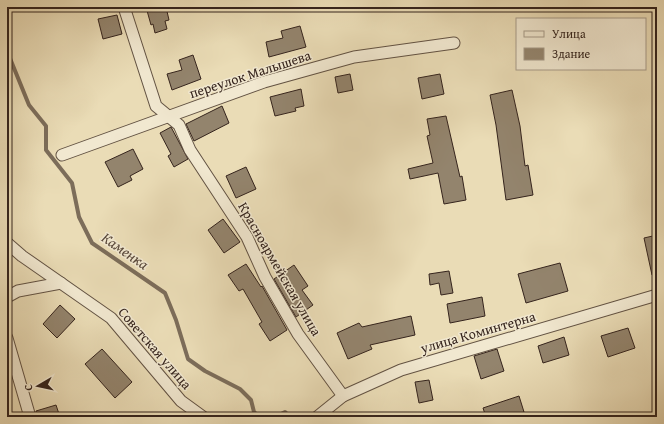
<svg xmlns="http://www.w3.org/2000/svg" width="664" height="424" font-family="'Gentium Book Plus',serif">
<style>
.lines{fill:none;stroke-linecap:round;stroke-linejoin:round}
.stream{stroke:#7c6d5a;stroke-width:4}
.building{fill:#93846d;stroke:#35241d}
.minor-casing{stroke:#625243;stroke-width:13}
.minor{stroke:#f1e8d0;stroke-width:11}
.labels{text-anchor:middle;stroke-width:3;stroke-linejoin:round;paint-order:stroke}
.street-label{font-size:14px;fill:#35241d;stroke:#f1e8d0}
.water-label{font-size:15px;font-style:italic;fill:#59483b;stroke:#f1e8d0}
</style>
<rect width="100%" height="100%" fill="#eadcb6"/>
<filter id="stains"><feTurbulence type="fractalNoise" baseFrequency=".005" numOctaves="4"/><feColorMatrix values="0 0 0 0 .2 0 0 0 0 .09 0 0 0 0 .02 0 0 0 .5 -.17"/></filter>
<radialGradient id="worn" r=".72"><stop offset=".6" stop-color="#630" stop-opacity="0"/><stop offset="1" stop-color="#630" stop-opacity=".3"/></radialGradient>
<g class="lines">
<g class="stream">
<path d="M7 51 29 105 46 126V150L72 183 79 217 92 243 165 293 176 320 188 359 205 371 240 389 251 400 254 412 260 417"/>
<path d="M275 417 285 412 290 417"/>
</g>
</g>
<g class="building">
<path d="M146 7H166L169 20 165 21 167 29 155 33 153 24 151 25Z"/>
<path d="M117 15 122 34 103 39 98 19Z"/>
<path d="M300 26 306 47 269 57 266 42 283 38 281 31Z"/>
<path d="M193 55 201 79 172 90 167 74 182 70 179 60Z"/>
<path d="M350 74 353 90 338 93 335 77Z"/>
<path d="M440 74 444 94 422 99 418 78Z"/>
<path d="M301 89 304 106 295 108 296 111 275 116 270 97Z"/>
<path d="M512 90 520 126 525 166 528 165 533 195 506 200 496 125 490 95Z"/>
<path d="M222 106 229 123 194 141 186 124Z"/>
<path d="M446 116 460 177 462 176 466 200 444 204 438 173 410 179 408 169 433 163 427 136 430 135 427 119Z"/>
<path d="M171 127 188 159 174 167 168 156 171 154 160 133Z"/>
<path d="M133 149 143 169 130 176 132 180 118 187 105 162Z"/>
<path d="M246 167 256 189 236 198 226 176Z"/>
<path d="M223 219 240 242 224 253 208 230Z"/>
<path d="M657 235V274L652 275 644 238Z"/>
<path d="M560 263 568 291 526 303 518 274Z"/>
<path d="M246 264 261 287 262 286 287 330 270 341 259 324 262 322 243 289 239 291 228 275Z"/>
<path d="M294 265 308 286 302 290 313 305 296 317 274 279Z"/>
<path d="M449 271 453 293 441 295 439 283 430 285 429 274Z"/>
<path d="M482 297 485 316 450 323 447 304Z"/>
<path d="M60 305 75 319 57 338 43 324Z"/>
<path d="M411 316 415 335 370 345 372 349 348 359 337 333 359 323 362 327Z"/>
<path d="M628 328 635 348 608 357 601 336Z"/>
<path d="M564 337 569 355 543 363 538 346Z"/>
<path d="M102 349 132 382 115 398 85 364Z"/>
<path d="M497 349 504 371 481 379 474 356Z"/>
<path d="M429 380 433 400 419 403 415 382Z"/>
<path d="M519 396 524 412 509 417H486L483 408Z"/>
<path d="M56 405 60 417H37L36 411Z"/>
</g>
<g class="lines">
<defs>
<g id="minor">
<path d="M124 7 156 106 179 125 190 150 247 237 265 277 298 334 343 396"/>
<path d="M62 155 264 82 354 57 454 43"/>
<path d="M7 243 22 256 111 318 181 401 203 417"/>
<path d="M7 297 18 291 61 283"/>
<path d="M7 338 30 417"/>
<path d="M317 417 343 396 401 370 657 295"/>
</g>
</defs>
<use href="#minor" class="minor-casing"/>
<use href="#minor" class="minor"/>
</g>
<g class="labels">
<g class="street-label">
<text transform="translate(250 74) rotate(-18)" y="5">переулок Малышева</text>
<text transform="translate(280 269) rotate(60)" y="5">Красноармейская улица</text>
<text transform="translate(478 332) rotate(-16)" y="5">улица Коминтерна</text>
<text transform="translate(155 348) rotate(49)" y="5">Советская улица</text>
</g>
<g class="water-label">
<text transform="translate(125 251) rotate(35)" y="5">Каменка</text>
</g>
</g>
<rect width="664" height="424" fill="none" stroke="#eadcb6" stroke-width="24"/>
<rect x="8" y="8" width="648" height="408" fill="none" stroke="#35241d" stroke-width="2"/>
<rect x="12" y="12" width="640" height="400" fill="none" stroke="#35241d"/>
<rect x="516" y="18" width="130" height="52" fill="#f1e8d0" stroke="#a69a88"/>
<rect x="524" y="31" width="20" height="6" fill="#f1e8d0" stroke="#a69a88"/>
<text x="552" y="38" font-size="12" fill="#35241d">Улица</text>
<rect x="524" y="48" width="20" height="12" fill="#93846d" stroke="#a69a88"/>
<text x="552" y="58" font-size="12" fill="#35241d">Здание</text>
<g transform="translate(38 386) rotate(261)" stroke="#f1e8d0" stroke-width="3" paint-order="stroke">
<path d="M0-3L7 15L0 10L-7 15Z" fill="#35241d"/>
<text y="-6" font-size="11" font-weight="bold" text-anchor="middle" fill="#35241d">С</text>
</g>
<rect width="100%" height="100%" filter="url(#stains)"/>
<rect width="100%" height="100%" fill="url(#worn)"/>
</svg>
